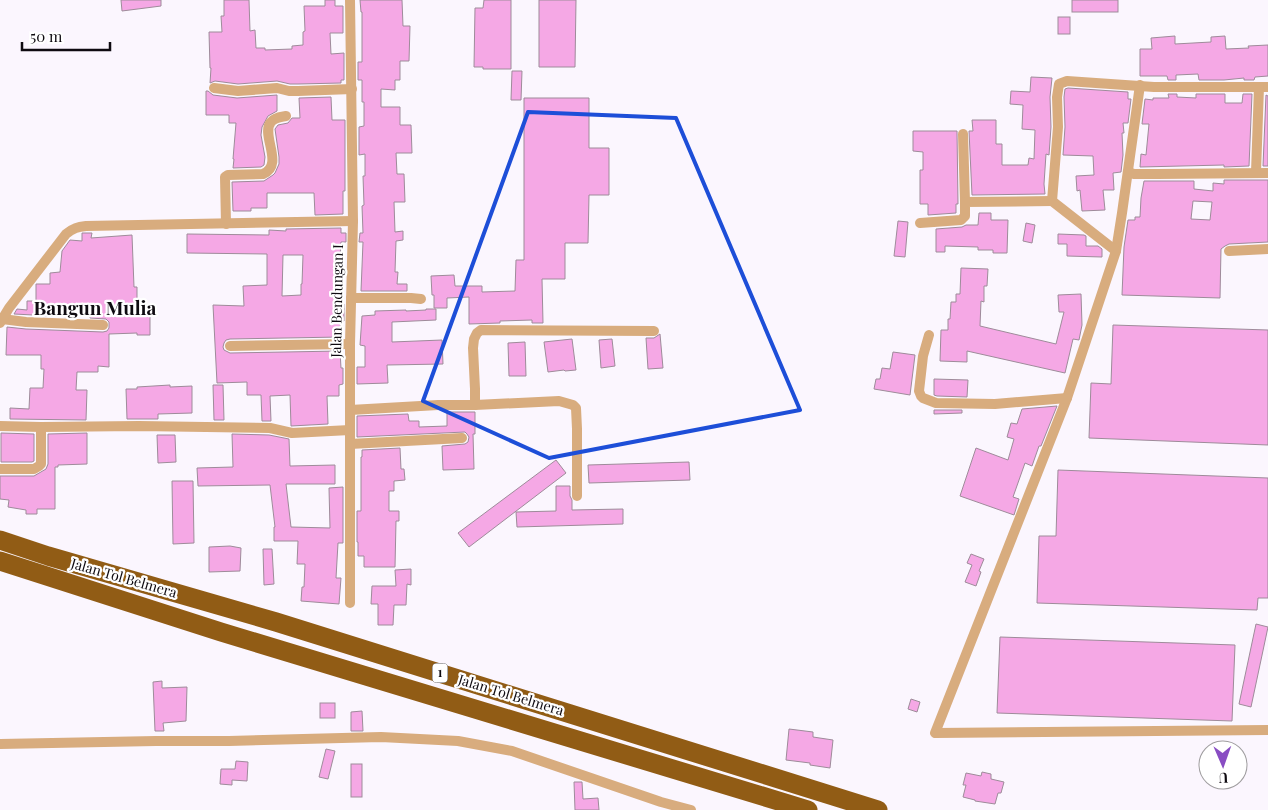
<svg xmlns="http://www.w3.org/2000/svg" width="1268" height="810" font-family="'Playfair Display',serif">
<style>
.building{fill:#f5a8e5;stroke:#9e8b9a;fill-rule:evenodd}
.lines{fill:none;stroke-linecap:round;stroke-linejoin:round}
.street{stroke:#d8ac7e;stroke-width:10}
.highway{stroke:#915c15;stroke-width:19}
.marked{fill:none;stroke:#1d4ed8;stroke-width:4;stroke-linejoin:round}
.labels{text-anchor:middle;stroke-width:4.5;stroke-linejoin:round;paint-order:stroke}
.shield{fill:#fff;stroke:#565458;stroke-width:1}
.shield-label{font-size:12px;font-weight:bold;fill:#0e0a10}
.street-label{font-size:14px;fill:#0e0a10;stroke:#fff}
.district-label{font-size:19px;font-weight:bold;fill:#0e0a10;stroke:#fff}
</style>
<rect width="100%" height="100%" fill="#fbf6fe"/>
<g class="building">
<path d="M121 0H161V6L122 11Z"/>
<path d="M224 0H249L250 31 255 30 256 48H265V50L292 49V46L303 45V32L305 31 304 6H325V0H335V6H343V33H330L331 54 344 53V80H341V83L298 84H290L277 81 238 84 215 81 210 83 211 68H210L209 32H222L221 16H224Z"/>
<path d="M360 0H402L403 26H410L409 61H400V80H395V90L381 89V107H400V125H411L412 153H396L397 174H404L405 202H394L395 232 403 231V240L396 241 395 272H398L397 284H407V291H361L363 242H359L360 233H363L362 206 364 205 363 176H365V154L359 155V127L364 126V102H362V80H358V62H362V12H361Z"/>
<path d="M484 0H511V69H483V67H474L475 8H483Z"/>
<path d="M539 0H576L575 67H539Z"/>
<rect x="1072" y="0" width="46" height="12"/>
<rect x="1058" y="17" width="12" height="17"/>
<path d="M1175 36V44L1211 42V37L1225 36 1226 49 1249 48 1248 46 1268 45V76L1255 77 1254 80H1244V78L1224 80H1199L1198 74 1176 75V80H1168L1167 76H1140V49H1152L1151 38Z"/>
<path d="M512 71H522L521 100H511Z"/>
<path d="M1031 77 1052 78 1050 97 1051 127 1049 155 1046 154 1044 184 1045 194 972 195 969 131H973L972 120H996V144H1002V165H1028L1029 158 1034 159 1035 130 1022 129 1023 105 1010 104 1011 91 1030 92Z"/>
<path d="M1068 88 1128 92V99H1131L1128 123H1123L1124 133H1122L1123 155 1121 172 1113 173 1114 190H1103L1105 210 1082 211 1080 190 1077 191 1076 176 1094 175 1093 156 1063 155 1065 127 1064 97 1065 89Z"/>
<path d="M206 91H208L213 95 237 98 277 95V111L268 116 262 127 261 135 265 157 264 165 261 167 233 168 234 159H233L236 123H229V115H206Z"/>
<path d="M1168 94H1177V97L1196 98V94H1225V103H1242L1243 94H1252L1249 166 1224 167V165L1140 167 1141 154 1146 155 1149 124H1142L1145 99 1153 100V98H1169Z"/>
<path d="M1266 95 1268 96V166H1263Z"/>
<path d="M331 97 332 120H345V191H343V214L315 215 314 193H267V208H251V211H233L232 182 264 181 273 175 275 173 279 164V157L275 129 278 125 288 123 292 118H300L299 98Z"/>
<path d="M524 98H589V148H609V195H589L588 243H565V279H542L543 323H532V320L500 321V323L469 324V297L447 298V308H434V295H432L431 276 454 275 455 286H482V292L515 291 516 260H524Z"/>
<path d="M913 131H957L958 204H956V213L928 215V204H920V170H923V152L913 151Z"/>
<path d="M1224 180H1268V242L1229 244 1225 246 1221 249 1220 298 1122 295 1124 247 1128 220H1135V217H1140L1141 198 1144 181H1194V189L1213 191V183L1224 184ZM1193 201 1212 202 1210 220 1191 219Z"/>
<path d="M979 213H991V220H1008L1007 253H993V250H978V247L945 246V252H936V229L962 227 966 225H978Z"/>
<path d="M898 221 908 222 905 257 894 256Z"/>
<path d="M1026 223 1035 225 1032 243 1023 241Z"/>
<path d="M341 228V233H346V242H341L339 273H337V294H342V304H344V321H340L341 337 230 339 226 340 224 343 223 347 224 350 230 353 340 351 341 368H343V384L339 385V396H327L328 424 291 426 290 395 270 396 271 421H262L261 395H247V382L217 383 213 305 244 306 243 286 267 285V254L187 253V234L269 235V230L286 231V229ZM283 255H303L302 284H301V295L282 296Z"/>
<path d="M82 233H92L91 238 132 235 134 287H137V307H150V335H137V333L109 334V367L98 366V372H77L76 390H87L86 420 10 419V408L29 409 30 388H43L44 369H41V355H6L7 327 26 329 103 332 107 331 109 328V322L106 319 90 318V304L72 305V317L14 314 17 309 27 310V301H36V284H50V273L60 272 62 251 70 240 82 241Z"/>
<path d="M1058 234 1084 235 1086 236V246H1098L1102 249V257L1067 256V244H1058Z"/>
<path d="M961 268 988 269 987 286H984V302L981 301 980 326 1056 344 1064 312H1059L1058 295 1081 294 1082 325 1079 340 1073 339 1065 373 967 351V362L940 361 941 330H948V319H950L951 302H956V294H960Z"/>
<path d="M426 309H436V320L392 322V342L442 340 443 364 387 365 388 383 357 384V367H365V346L360 345 362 316 375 315V311L406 310V311L426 310Z"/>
<path d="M1113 325 1268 330V445L1089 438 1091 383 1111 384Z"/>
<path d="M660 334 663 368 648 369 646 338H654Z"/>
<path d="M572 339 576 370 565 371 564 370 548 372 544 342Z"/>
<path d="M612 339 615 366 601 368 599 340Z"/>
<path d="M525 342 526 376H509L508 343Z"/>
<path d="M893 352 915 355 910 395 874 389 876 379H880L882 368 890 369Z"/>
<path d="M934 379 968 380 967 397 937 396 934 395Z"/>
<path d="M170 385V387L192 386V413L158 414V419H127L126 389H137V387Z"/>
<path d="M213 385H223L224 420H214Z"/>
<path d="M1057 406 1041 446H1039L1032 466 1025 463 1013 497 1019 499 1014 515 960 496 976 448 1008 460 1014 439 1007 437 1011 423 1017 424 1022 409Z"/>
<path d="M934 410H962V413L934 414Z"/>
<path d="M447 412H475V434H473L474 469 443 470 442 446 465 444 468 442 469 437 467 434 465 432 357 437V416L408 414 409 421H419V427L447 426Z"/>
<path d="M1 433 34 434V461L32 462H1Z"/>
<path d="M87 433V464L58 465V467H55V509H37V514H26V510L8 507 9 500 0 499V476H34L46 469 48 464V434Z"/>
<path d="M232 434 269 435 289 439 290 466 335 465V484H286L291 527 330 528 329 488 343 487V543H338L336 578H341L339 604 301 601 302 587H304L305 564H297L298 541H274V527H275L270 485 198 486 197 468 233 467Z"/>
<path d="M157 435H175L176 462 158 463Z"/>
<path d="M400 448 401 469H404L405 480 394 481V491H389V511H399V521H396L395 567H364V556H358V542H357V511H361V457H362V450Z"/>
<path d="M556 460 566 473 469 547 458 533Z"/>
<path d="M689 462 690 480 589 483 588 465Z"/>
<path d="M1058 470 1268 478V598H1258L1257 610 1037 603 1039 536H1056Z"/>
<path d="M172 481H193L194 543 173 544Z"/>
<path d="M556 486H570V496L572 500V510L623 509V524L517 527 516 512 556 511Z"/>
<path d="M230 546 241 548 240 571 209 572V547Z"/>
<path d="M263 549H272L274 584 264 585Z"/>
<path d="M971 554 984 559 979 571 981 572 976 586 965 582 972 565 967 563Z"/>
<path d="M411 569V585L407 584 406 605H394L393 625H378V604H371L372 586H396L395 570Z"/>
<path d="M1256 624 1268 627 1251 707 1239 704Z"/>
<path d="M1000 637 1235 645 1232 721 997 713Z"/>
<path d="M162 681V688L187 687 186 721 163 723 164 731H155L153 682Z"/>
<path d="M911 699 920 702 917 712 908 709Z"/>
<rect x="320" y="703" width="15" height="15"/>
<path d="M362 711 363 731H351V712Z"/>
<path d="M789 729 813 732V737L833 740 830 768 810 765V763L786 760Z"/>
<path d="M326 749 335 751 328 779 319 777Z"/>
<path d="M236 761 248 762 247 781 232 780V785L220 784 221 769H235Z"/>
<rect x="351" y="764" width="11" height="33"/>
<path d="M982 772 991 774V779L1004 782 1001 793H998L995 804 975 801V800L963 797 966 785H963L966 773 981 776Z"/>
<path d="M574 782H582L583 799 598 798 599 810H575Z"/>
</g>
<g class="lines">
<g class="street">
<path d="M350 0 353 221 350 344V603"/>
<path d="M1140 85 1122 213 1116 251 1067 398 935 733 1268 730"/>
<path d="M214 88 238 91 277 88 289 91H298L352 89"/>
<path d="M963 134 965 202"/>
<path d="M1128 172 1134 174H1157L1268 173"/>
<path d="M1256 172 1259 87H1268"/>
<path d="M920 223 961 220 965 216V202L1052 201"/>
<path d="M226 224 225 177 228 175 263 174C285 165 260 134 271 122 275 117 281 117 286 116"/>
<path d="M1116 251 1052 201 1058 127 1057 97 1059 84 1067 81 1154 87H1259"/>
<path d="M1229 251 1268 249"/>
<path d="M351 298H411L421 299"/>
<path d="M2 319 26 322 103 325"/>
<path d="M0 323 9 308 66 234C73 228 78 227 86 226L353 221"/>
<path d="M929 335 923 356 919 391 921 396 923 398 936 403 995 404 1067 398"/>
<path d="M230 346 350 344"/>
<path d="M475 405 559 401 573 405 576 408 577 429V496"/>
<path d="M350 410 438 405H475V389L473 348 474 339 477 333 481 330 654 331"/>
<path d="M0 426 41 427 139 426 270 428 292 433 350 430"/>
<path d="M350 444 462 438"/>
<path d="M0 469H34L39 466 41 464V427"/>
<path d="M0 744 156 741H229L381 737 458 741 512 751 661 802 691 810"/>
</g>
<g class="highway">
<path d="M0 540 48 556 276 622 878 810"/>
<path d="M0 561 221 632 808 810"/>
</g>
</g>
<path class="marked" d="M528 112 676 118 800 410 549 458 423 401Z"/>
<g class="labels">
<rect class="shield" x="432.5" y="663.5" width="15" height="19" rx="4"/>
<g class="shield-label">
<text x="440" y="677">1</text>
</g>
<g class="street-label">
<text transform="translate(337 301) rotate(-89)" y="5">Jalan Bendungan I</text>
<text transform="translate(124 578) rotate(16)" y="5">Jalan Tol Belmera</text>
<text transform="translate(511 695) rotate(17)" y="5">Jalan Tol Belmera</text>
</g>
<g class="district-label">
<text x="95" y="315">Bangun Mulia</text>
</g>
</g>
<g transform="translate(1223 765) rotate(178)"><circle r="24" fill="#ffffff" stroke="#9f9d9f"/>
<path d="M0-4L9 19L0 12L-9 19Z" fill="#894dc3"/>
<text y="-8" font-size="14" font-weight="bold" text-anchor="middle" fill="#0e0a10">U</text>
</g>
<path d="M22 42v8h88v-8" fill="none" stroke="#0e0a10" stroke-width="2.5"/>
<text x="30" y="42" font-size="15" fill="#0e0a10" stroke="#ffffff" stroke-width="4" paint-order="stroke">50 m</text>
</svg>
